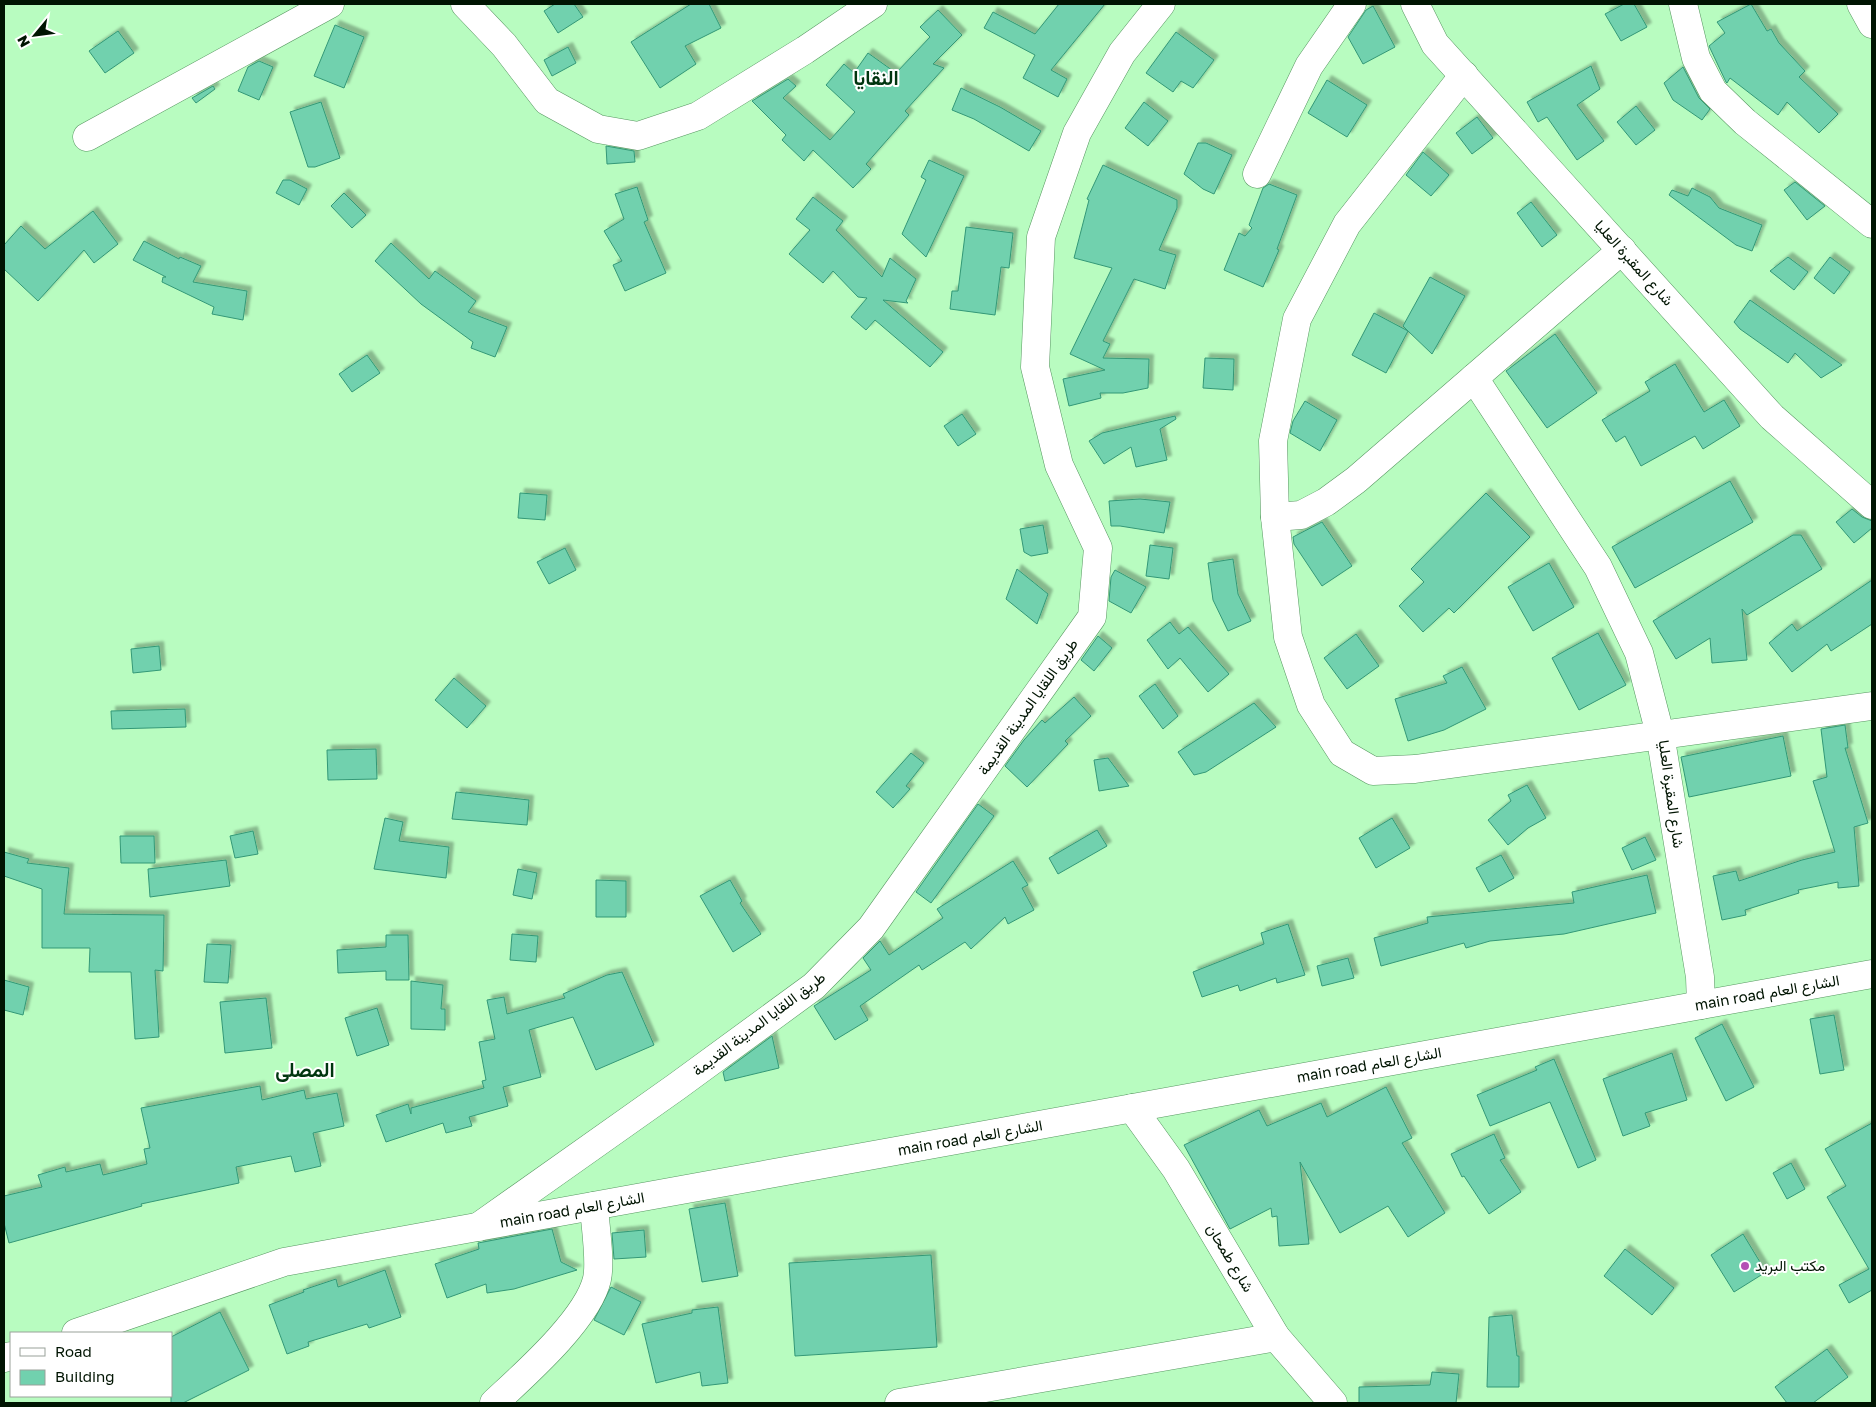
<svg xmlns="http://www.w3.org/2000/svg" width="1876" height="1407" font-family="'Golos Text',Vazirmatn,sans-serif">
<style>
.building{fill:#71d1ae;stroke:#339877;filter:url(#shadow)}
.lines{fill:none;stroke-linecap:round;stroke-linejoin:round}
.minor-casing{stroke:#579761;stroke-width:29}
.major-casing{stroke:#579761;stroke-width:29}
.minor{stroke:#fff;stroke-width:28}
.major{stroke:#fff;stroke-width:28}
.poi-dot{fill:#b550b5;stroke:#fff;stroke-width:2}
.labels{text-anchor:middle;stroke-width:4;stroke-linejoin:round;paint-order:stroke}
.street-label{font-size:15px;fill:#001402;stroke:#fff}
.poi-label{font-size:15px;fill:#001402;stroke:#fff;text-anchor:start}
.district-label{font-size:20px;font-weight:bold;fill:#00350f;stroke:#fff}
</style>
<defs>
<filter id="shadow"><feDropShadow dx="4.5" dy="-4.5" stdDeviation="1" flood-color="#0004"/></filter>
</defs>
<rect width="100%" height="100%" fill="#b8fcc0"/>
<g class="building">
<path d="M555 4H574L583 17 558 33 544 11Z"/>
<path d="M691 4H709L721 28 685 46 696 64 660 88 631 42Z"/>
<path d="M1059 4H1105L1051 70 1067 79 1058 97 1023 78 1035 55 984 28 993 12 1035 34Z"/>
<path d="M1624 4H1634L1647 27 1621 41 1605 14Z"/>
<path d="M1751 4 1767 31 1771 29 1779 43 1805 71 1799 77 1838 114 1819 133 1787 102 1778 115 1730 78 1727 83 1726 82 1709 46 1725 33 1717 22Z"/>
<path d="M1373 6 1395 47 1363 64 1348 37 1366 10Z"/>
<path d="M938 10 962 35 933 64 944 68 905 111 909 115 866 164 871 169 853 188 813 150 804 161 782 140 786 135 752 101 788 79 796 86 783 98 830 140 855 112 826 85 844 64 854 73 868 53 896 73 930 37 920 27Z"/>
<path d="M335 25 364 37 344 88 314 76Z"/>
<path d="M118 31 134 53 105 73 89 51Z"/>
<path d="M1176 32 1214 60 1193 88 1181 81 1173 92 1146 73Z"/>
<path d="M568 47 576 63 552 76 544 60Z"/>
<path d="M259 61 273 67 259 100 238 91 248 67Z"/>
<path d="M1591 66 1600 89 1577 105 1604 141 1577 160 1547 117 1538 122 1527 102Z"/>
<path d="M1683 67 1699 98 1710 109 1702 120 1673 100 1664 83Z"/>
<path d="M1327 80 1367 105 1347 137 1308 113Z"/>
<path d="M213 86 215 89 196 103 192 98Z"/>
<path d="M961 88 1000 107 1041 131 1029 151 974 119 952 110Z"/>
<path d="M321 102 340 158 315 167H308L290 112Z"/>
<path d="M1144 102 1168 121 1148 146 1125 128Z"/>
<path d="M1636 106 1655 130 1636 145 1617 122Z"/>
<path d="M1477 117 1493 138 1472 154 1456 133Z"/>
<path d="M1198 143H1206L1232 155 1214 194 1203 189 1184 174Z"/>
<path d="M606 146 634 151 635 162 607 164Z"/>
<path d="M1423 152 1449 175 1431 196 1406 175Z"/>
<path d="M929 160 964 176 926 257 902 234 926 180 921 177Z"/>
<path d="M1103 165 1177 200V208L1159 250 1176 255 1165 289 1134 279 1103 341 1110 344 1103 358 1149 359 1148 388 1123 393H1100L1101 398 1069 406 1063 379 1105 370 1070 354 1112 268 1074 258 1089 200 1087 199Z"/>
<path d="M283 180H290L307 189 299 205 276 193Z"/>
<path d="M1795 182 1825 206 1807 220 1784 190Z"/>
<path d="M1269 184 1297 195 1277 249 1279 250 1263 287 1224 270 1239 233 1245 236 1252 228 1249 225 1263 188Z"/>
<path d="M637 187 648 220 644 222 666 273 625 291 613 265 622 261 604 231 624 219 615 194Z"/>
<path d="M1692 188 1710 197 1719 208 1762 225 1752 251 1736 245 1669 195 1672 190 1688 196Z"/>
<path d="M344 193 366 215 352 228 331 206Z"/>
<path d="M813 197 843 221 836 230 882 277 890 258 916 279 906 301 908 303 883 300 943 352 930 367 875 320 866 330 851 317 867 298 858 297 833 271 823 283 789 254 810 230 796 219Z"/>
<path d="M1531 202 1557 235 1542 247 1517 213Z"/>
<path d="M93 211 118 244 94 263 84 250 38 301 4 269V245L21 226 45 249Z"/>
<path d="M966 227 1013 233 1009 268 1001 267 995 315 950 309 952 291H958Z"/>
<path d="M144 241 179 259 180 257 201 266 193 282 247 291 243 320 212 314 214 307 162 282 163 277H166L133 260Z"/>
<path d="M391 243 429 279 435 271 476 301 468 312 507 327 495 357 471 348 473 342 421 304 375 261Z"/>
<path d="M1788 257 1808 272 1794 290 1770 271Z"/>
<path d="M1830 257 1850 272 1834 294 1814 278Z"/>
<path d="M1430 277 1465 296 1432 354 1408 331 1386 373 1352 355 1374 313 1408 331 1403 326Z"/>
<path d="M1750 300 1767 312 1842 365 1821 378 1795 353 1788 363 1740 329 1734 322Z"/>
<path d="M1555 334 1597 393 1547 428 1506 371Z"/>
<path d="M367 355 380 373 352 392 339 374Z"/>
<path d="M1205 358 1234 359 1233 390 1203 388Z"/>
<path d="M1675 364 1704 412 1724 400 1740 426 1703 449 1695 436 1641 466 1625 436 1616 442 1602 420 1650 391 1645 382Z"/>
<path d="M1305 401 1337 420 1320 451 1290 433 1293 421Z"/>
<path d="M962 414 976 434 958 446 944 426Z"/>
<path d="M1175 416 1176 419 1160 429 1167 460 1136 467 1131 447 1104 464 1089 441 1102 433Z"/>
<path d="M1730 481 1753 522 1635 588 1612 547Z"/>
<path d="M520 493 547 495 545 520 518 518Z"/>
<path d="M1486 493 1530 537 1454 613 1449 608 1423 632 1399 606 1424 582 1411 569Z"/>
<path d="M1140 499 1170 502 1164 533 1120 526H1111L1109 501Z"/>
<path d="M1852 509 1862 517 1872 521V528L1854 543 1836 522Z"/>
<path d="M1322 522 1352 566 1322 586 1294 544 1293 537Z"/>
<path d="M1043 525 1048 553 1031 556 1024 552 1020 529Z"/>
<path d="M1793 535H1801L1822 569 1747 615 1742 609 1747 660 1712 663 1710 638 1676 659 1653 621Z"/>
<path d="M1150 545 1173 548 1169 579 1146 576Z"/>
<path d="M565 548 576 570 549 584 537 562Z"/>
<path d="M1233 559 1238 594 1251 621 1228 631 1213 600 1208 563Z"/>
<path d="M1549 563 1574 607 1533 631 1508 587Z"/>
<path d="M1017 569 1048 594 1037 624 1006 599Z"/>
<path d="M1115 570 1146 587 1131 613 1109 601 1111 577Z"/>
<path d="M1872 580V624L1831 651 1827 644 1792 672 1769 643 1792 624 1797 631Z"/>
<path d="M1170 622 1179 634 1188 627 1229 674 1208 692 1180 658 1168 669 1147 640Z"/>
<path d="M1598 633 1626 685 1579 710 1552 658Z"/>
<path d="M1356 634 1379 666 1347 689 1324 658Z"/>
<path d="M1098 636 1112 648 1094 671 1081 660Z"/>
<path d="M159 646 161 670 133 673 131 649Z"/>
<path d="M1462 667 1486 709 1444 730 1408 741 1395 699 1447 683 1443 676Z"/>
<path d="M454 678 486 706 467 728 435 700Z"/>
<path d="M1155 684 1178 716 1163 729 1139 696Z"/>
<path d="M1074 697 1091 716 1065 741 1068 744 1027 787 1005 766 1024 740 1042 720 1045 723Z"/>
<path d="M1254 703 1276 727 1206 772 1194 775 1178 752Z"/>
<path d="M185 709 186 727 112 729 111 711Z"/>
<path d="M1845 725 1848 748H1845L1868 823 1854 827 1859 886 1838 888V882L1798 890 1799 893 1745 910 1746 915 1722 920 1713 876 1736 871 1739 881 1802 860 1835 852 1813 781 1827 777 1821 729Z"/>
<path d="M1783 736 1791 776 1689 797 1681 757Z"/>
<path d="M376 749 377 779 328 780 327 750Z"/>
<path d="M911 753 924 763 906 786 910 789 893 808 876 792Z"/>
<path d="M1108 758 1129 786 1099 791 1094 760Z"/>
<path d="M1527 785 1546 818 1528 828 1508 845 1488 820 1511 801 1508 795Z"/>
<path d="M456 792 529 800 527 825 452 819Z"/>
<path d="M978 804 994 816 931 903 916 892Z"/>
<path d="M385 818 403 822 399 841 449 847 446 878 374 869Z"/>
<path d="M1392 818 1410 848 1376 868 1359 838Z"/>
<path d="M1097 830 1107 846 1058 874 1049 858Z"/>
<path d="M253 831 258 854 235 858 230 836Z"/>
<path d="M120 836H154L155 863H121Z"/>
<path d="M1645 837 1656 860 1632 870 1622 848Z"/>
<path d="M4 852 29 859 27 863 69 868 64 914 164 915 163 971 155 970 159 1037 135 1039 131 972H89L90 948H42V889L4 876Z"/>
<path d="M1501 855 1514 878 1489 892 1476 868Z"/>
<path d="M226 860 230 886 150 897 148 869Z"/>
<path d="M1013 861 1028 885 1022 888 1034 910 1008 924 1005 917 971 949 965 942 922 970 919 965 860 1006 868 1020 835 1040 814 1006 871 970 863 958 880 941 889 955 943 918 937 909Z"/>
<path d="M518 869 537 873 532 899 513 895Z"/>
<path d="M1647 875 1656 913 1564 934 1490 941 1466 948 1464 943 1381 966 1374 938 1428 923 1427 917 1574 903 1572 892Z"/>
<path d="M596 880 626 881V917H596Z"/>
<path d="M730 880 742 901 740 903 761 934 733 952 700 896Z"/>
<path d="M1288 924 1305 975 1277 983 1276 978 1240 991 1238 985 1202 997 1193 972 1264 944 1261 933Z"/>
<path d="M512 934 538 936 536 962 510 960Z"/>
<path d="M386 935H408L409 980H386V971L338 973 337 950 386 947Z"/>
<path d="M207 944 231 945 228 983 204 982Z"/>
<path d="M1348 958 1354 978 1322 986 1317 966Z"/>
<path d="M622 972 654 1045 596 1070 573 1017 529 1030 541 1077 503 1087 508 1106 469 1117 472 1126 446 1133 443 1123 386 1142 376 1115 408 1104 411 1114V1108L484 1088 482 1081 486 1080 479 1042 495 1039 487 1000 504 997 507 1014 565 998 563 994 607 975Z"/>
<path d="M4 980 29 987 23 1015 4 1010Z"/>
<path d="M411 981 443 985 441 1009H445V1030L411 1029Z"/>
<path d="M266 998 272 1048 225 1053 220 1002Z"/>
<path d="M377 1008 389 1045 357 1056 345 1018Z"/>
<path d="M1834 1015 1844 1070 1820 1074 1810 1019Z"/>
<path d="M1722 1024 1754 1087 1726 1101 1695 1038Z"/>
<path d="M772 1036 779 1068 725 1081 723 1072Z"/>
<path d="M1672 1053 1687 1100 1645 1113 1650 1126 1623 1136 1603 1079Z"/>
<path d="M1554 1059 1596 1160 1578 1168 1550 1102 1490 1126 1477 1095 1537 1070 1535 1067Z"/>
<path d="M260 1086 262 1100 304 1090 306 1099 337 1093 344 1126 313 1133 321 1166 295 1172 291 1156 236 1167 239 1183 141 1204 142 1206 9 1243 4 1223V1196L42 1187 38 1175 65 1167 66 1172 100 1164 103 1175 147 1164 144 1149 150 1148 141 1108Z"/>
<path d="M1386 1087 1412 1138 1402 1143 1445 1213 1408 1237 1388 1206 1340 1233 1300 1162 1309 1244 1279 1246 1277 1216 1272 1217 1271 1208 1230 1229 1184 1145 1259 1110 1267 1126 1321 1103 1327 1117Z"/>
<path d="M1872 1123V1290L1849 1303 1839 1285 1869 1269 1827 1197 1846 1186 1825 1149Z"/>
<path d="M1494 1134 1505 1158 1500 1160 1521 1192 1489 1214 1464 1176 1462 1177 1451 1154Z"/>
<path d="M1791 1163 1805 1189 1787 1199 1773 1173Z"/>
<path d="M725 1203 738 1276 702 1282 689 1209Z"/>
<path d="M552 1229 561 1262 577 1270 514 1289 487 1293 486 1284 447 1298 435 1264 479 1249 478 1243Z"/>
<path d="M644 1230 646 1257 614 1259 612 1233Z"/>
<path d="M1743 1234 1766 1272 1734 1292 1711 1255Z"/>
<path d="M1625 1249 1674 1288 1652 1315 1604 1276Z"/>
<path d="M931 1255 937 1347 795 1356 789 1263Z"/>
<path d="M385 1270 401 1317 369 1328 367 1324 308 1342 309 1346 287 1354 269 1305 304 1292 303 1290 336 1279 338 1287Z"/>
<path d="M611 1287 641 1302 624 1335 594 1320Z"/>
<path d="M718 1307 728 1383 702 1386 700 1372 656 1383 642 1324 692 1313V1310Z"/>
<path d="M220 1312 249 1370 183 1403H171V1337Z"/>
<path d="M1512 1315 1517 1356H1519V1387H1487L1489 1317Z"/>
<path d="M1827 1349 1848 1377 1813 1403H1787L1775 1387Z"/>
<path d="M1432 1372 1459 1374 1456 1403H1359V1387L1430 1385Z"/>
</g>
<g class="lines">
<defs>
<g id="minor">
<path d="M465 4 504 45 547 101 598 129 638 136 698 116 805 50 873 4"/>
<path d="M1415 4 1435 44 1772 417 1872 505"/>
<path d="M1683 4 1696 58 1713 91 1745 122 1872 224"/>
<path d="M1861 4 1872 24"/>
<path d="M1464 75 1347 224 1297 319 1273 441 1275 517 1288 637 1311 705 1342 753 1373 771 1415 769 1872 706"/>
<path d="M87 137 330 4"/>
<path d="M1257 174 1309 66 1352 4"/>
<path d="M1474 378 1598 567 1639 653 1660 734 1700 977 1701 1005"/>
<path d="M1275 517 1301 515 1326 502 1356 480 1622 250"/>
<path d="M1132 1108 1176 1169 1276 1337 1333 1403"/>
<path d="M478 1227 676 1087 814 986 871 928 1092 617 1098 548 1059 465 1035 367 1041 237 1077 133 1122 53 1161 4"/>
<path d="M494 1403C524 1375 588 1319 597 1279 601 1261 595 1225 594 1206"/>
<path d="M899 1403 1276 1337"/>
</g>
<g id="major">
<path d="M76 1333 284 1262 1872 974"/>
<path d="M4 1358 11 1356"/>
</g>
</defs>
<use href="#minor" class="minor-casing"/>
<use href="#major" class="major-casing"/>
<use href="#minor" class="minor"/>
<use href="#major" class="major"/>
</g>
<circle class="poi-dot" cx="1745" cy="1266" r="5"/>
<g class="labels">
<g class="street-label">
<text transform="translate(1634 263) rotate(48)" y="5">شارع المقبرة العليا</text>
<text transform="translate(1028 707) rotate(-55)" y="5">طريق اللقايا المدينة القديمة</text>
<text transform="translate(1671 794) rotate(82)" y="5">شارع المقبرة العليا</text>
<text transform="translate(1767 993) rotate(-10)" y="5">main road الشارع العام</text>
<text transform="translate(759 1024) rotate(-37)" y="5">طريق اللقايا المدينة القديمة</text>
<text transform="translate(1369 1065) rotate(-10)" y="5">main road الشارع العام</text>
<text transform="translate(970 1138) rotate(-10)" y="5">main road الشارع العام</text>
<text transform="translate(572 1210) rotate(-10)" y="5">main road الشارع العام</text>
<text transform="translate(1230 1258) rotate(59)" y="5">شارع طمحان</text>
</g>
<g class="poi-label">
<text x="1755" y="1271">مكتب البريد</text>
</g>
<g class="district-label">
<text x="876" y="85">النقايا</text>
<text x="305" y="1077">المصلى</text>
</g>
</g>
<rect width="1876" height="1407" fill="none" stroke="#001402" stroke-width="10"/>
<rect x="10" y="1332" width="162" height="65" fill="#ffffff" stroke="#99a19a"/>
<rect x="20" y="1348" width="25" height="8" fill="#ffffff" stroke="#99a19a"/>
<text x="55" y="1357" font-size="15" fill="#001402">Road</text>
<rect x="20" y="1370" width="25" height="15" fill="#71d1ae" stroke="#99a19a"/>
<text x="55" y="1382" font-size="15" fill="#001402">Building</text>
<g transform="translate(35 35) rotate(241)" stroke="#ffffff" stroke-width="4" paint-order="stroke">
<path d="M0-4L9 19L0 12L-9 19Z" fill="#001402"/>
<text y="-8" font-size="14" font-weight="bold" text-anchor="middle" fill="#001402">N</text>
</g>
</svg>
